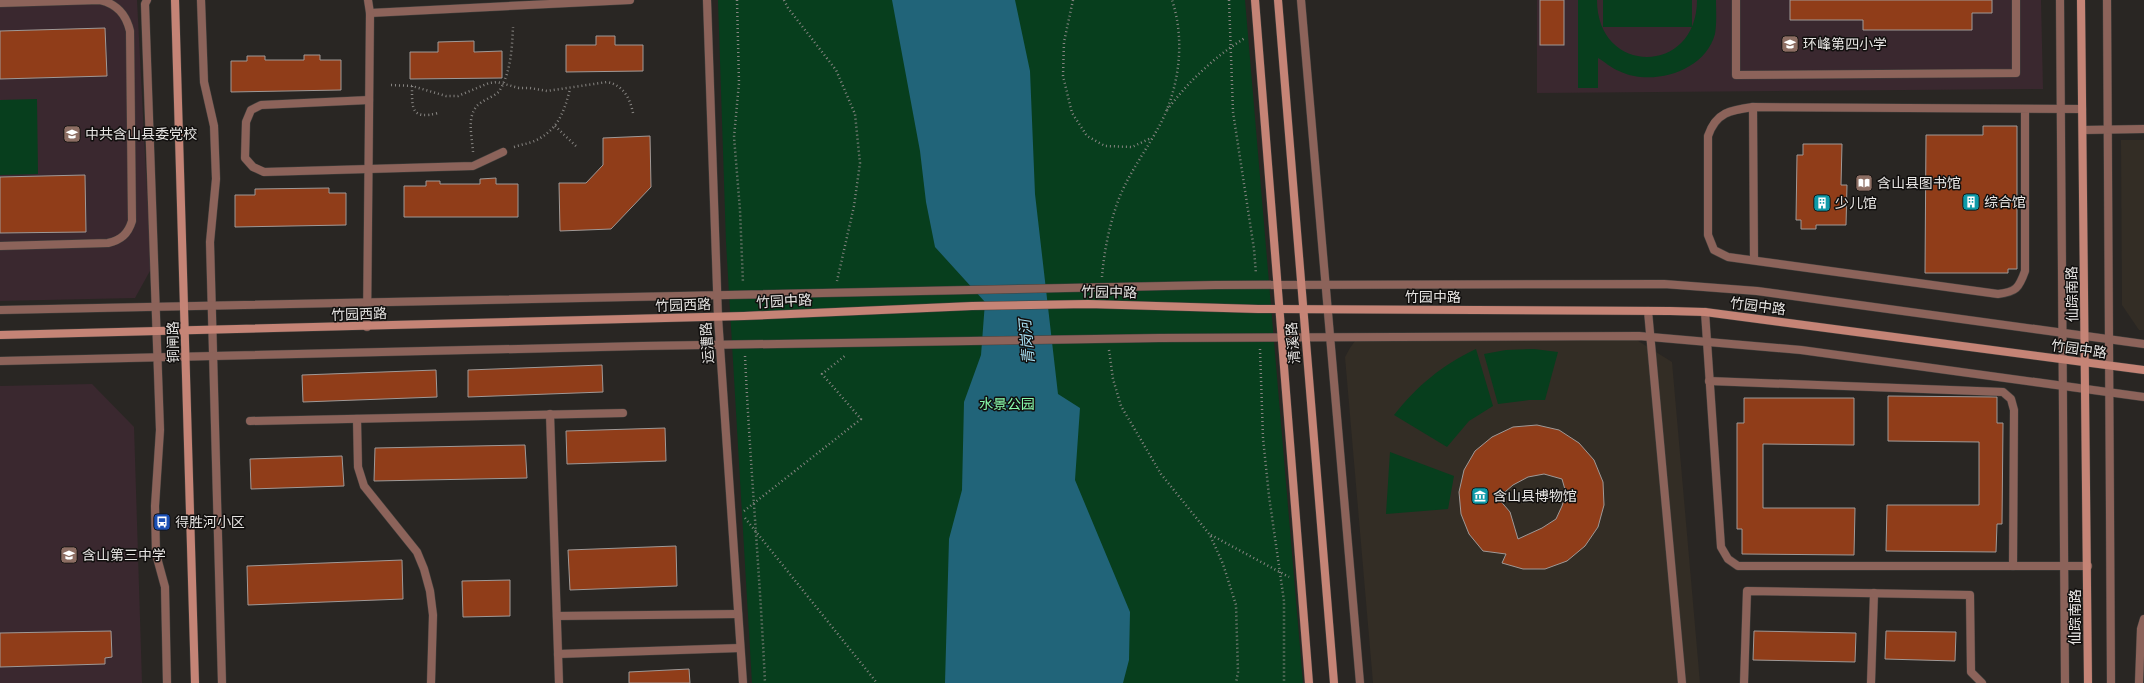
<svg xmlns="http://www.w3.org/2000/svg" width="2144" height="683" font-family="Jost,'Noto Sans SC',sans-serif">
<style>
.built{fill:#332d25}
.education{fill:#3a282f}
.green{fill:#073e1d}
.water{fill:#216479}
.building{fill:#903d19;stroke:#9f9997;fill-rule:evenodd}
.lines{fill:none;stroke-linecap:round;stroke-linejoin:round}
.service-casing{stroke:#43413e;stroke-width:9}
.minor-casing{stroke:#43413e;stroke-width:9}
.tertiary-casing{stroke:#43413e;stroke-width:9}
.secondary-casing{stroke:#43413e;stroke-width:9}
.path{stroke:#878582;stroke-width:2.5;stroke-dasharray:1 3;stroke-linecap:butt}
.service{stroke:#8c635a;stroke-width:8}
.minor{stroke:#8c635a;stroke-width:8}
.tertiary{stroke:#8c635a;stroke-width:8}
.secondary{stroke:#c58476;stroke-width:8}
.labels{text-anchor:middle;stroke-width:3;stroke-linejoin:round;paint-order:stroke}
.poi-label{font-size:14px;fill:#e6e4e2;stroke:#110f0e;text-anchor:start}
.street-label{font-size:14px;fill:#e6e4e2;stroke:#110f0e}
.park-label{font-size:14px;fill:#8afbab;stroke:#110f0e}
.water-label{font-size:15px;font-style:italic;fill:#a9dff2;stroke:#110f0e}
</style>
<rect width="100%" height="100%" fill="#292623"/>
<g class="built">
<path d="M2121 140H2144V330H2139L2122 305Z"/>
<path d="M1635 339 1672 362 1700 683H1373L1345 357 1350 348 1355 341Z"/>
</g>
<g class="education">
<path d="M0 0H137L151 269 135 298 0 301Z"/>
<path d="M1537 0H2041L2043 89 1537 93Z"/>
<path d="M92 384 134 427 142 683H0V386Z"/>
</g>
<g class="green">
<path d="M718 0H1245L1303 683H752L726 242Z"/>
<path d="M1578 0H1597C1597 76 1697 76 1697 0H1716C1716 11 1717 23 1715 34 1705 72 1651 87 1619 71 1611 68 1605 62 1598 58V88H1578Z"/>
<rect x="1603" y="0" width="89" height="27"/>
<path d="M37 99 38 174 0 175V100Z"/>
<path d="M1476 349 1493 406 1469 421 1447 447 1394 415C1417 386 1442 365 1476 349Z"/>
<path d="M1534 349 1558 352 1545 400H1529L1498 404 1484 354 1506 350Z"/>
<path d="M1390 452 1454 476 1448 509 1386 514Z"/>
</g>
<path class="water" d="M892 0H1015L1030 71 1035 194 1058 394 1080 408 1075 480 1130 612 1129 660 1123 683H945L949 539 962 490 964 402 981 355 985 302 935 247 926 202 920 151Z"/>
<g class="building">
<rect x="1540" y="0" width="24" height="45"/>
<path d="M1790 0H1992V13H1972V30H1863V20H1790Z"/>
<path d="M105 28 107 76 0 79V31Z"/>
<path d="M596 36H615V45H643V71L566 72V45H596Z"/>
<path d="M474 41V52L502 51V78L410 79V52H438V42Z"/>
<path d="M304 55H320V60H341V90L231 92V61H247V56H265V60H304Z"/>
<path d="M1983 126H2017V269H2008V273H1925L1926 135H1983Z"/>
<path d="M650 136 651 187 611 229 560 231 559 183H586L603 165V138Z"/>
<path d="M1803 144H1842L1841 185H1847L1846 225H1816V229H1801V220H1796L1797 155H1803Z"/>
<path d="M85 175 86 232 0 233V177Z"/>
<path d="M496 178V184H518V217H404V186H426V181H440V184H480V179Z"/>
<path d="M329 188V193H346V225L235 227V195H255V189Z"/>
<path d="M602 365 603 392 468 397V370Z"/>
<path d="M436 370 437 397 303 402 302 375Z"/>
<path d="M1888 396 1997 397V423H2003L2002 524H1997L1996 552 1886 551 1887 505H1979V442L1888 441Z"/>
<path d="M1744 398H1854V445L1763 444V508H1855L1854 555 1742 554V529H1737V423H1744Z"/>
<path d="M1537 425 1559 430 1579 443 1594 460 1603 482 1604 505 1598 527 1585 546 1567 561 1545 569H1523L1502 563 1506 554 1483 551 1469 534 1461 514 1459 492 1464 470 1475 451 1492 437 1513 427ZM1544 474 1562 479 1566 493 1562 506 1556 519 1542 528 1518 539 1510 512 1498 498 1513 485 1528 477Z"/>
<path d="M665 428 666 461 567 464 566 431Z"/>
<path d="M525 445 527 478 374 481 375 448Z"/>
<path d="M342 456 344 486 251 489 250 459Z"/>
<path d="M676 546 677 586 570 590 568 550Z"/>
<path d="M402 560 403 599 248 605 247 566Z"/>
<path d="M510 580V616L463 617 462 581Z"/>
<path d="M111 631 112 657 105 658V664L0 667V633Z"/>
<path d="M1754 631 1856 633 1855 662 1753 660Z"/>
<path d="M1886 631 1956 632 1955 661 1885 659Z"/>
<path d="M689 669 690 683H629V672Z"/>
</g>
<g class="lines">
<defs>
<g id="service">
<path d="M0 3 100 0C117 4 126 14 130 31L132 221C128 234 121 240 108 243L0 246"/>
<path d="M369 100 261 105 251 110 246 122 245 158 253 167 264 172 473 166 503 152"/>
<path d="M1871 683 1874 593"/>
</g>
<g id="minor">
<path d="M147 0 145 4 160 430 155 506 156 554 165 587 167 683"/>
<path d="M201 0 204 82 214 126 216 179 210 242 222 683"/>
<path d="M1301 0 1360 683"/>
<path d="M1736 0V75L2016 73V0"/>
<path d="M2060 0 2065 683"/>
<path d="M2107 0 2111 683"/>
<path d="M370 13 630 0"/>
<path d="M1753 107 1754 260"/>
<path d="M2025 109V271C2019 288 2016 292 1998 294L1728 257 1714 250 1708 235V136C1716 112 1731 110 1753 107L2082 109"/>
<path d="M2083 130 2144 129"/>
<path d="M0 310 1215 285 1664 284 1757 291 2144 344"/>
<path d="M1648 311 1682 683"/>
<path d="M1705 312 1721 547 1728 559 1738 566H2088"/>
<path d="M367 327 370 13 368 0"/>
<path d="M0 361 642 346 1159 338 1639 336 1801 350 2144 397"/>
<path d="M1709 381 2003 392 2011 399 2014 410 2013 566"/>
<path d="M550 414 559 683"/>
<path d="M357 419 358 467 364 486 417 552 424 569 430 591 433 615 431 683"/>
<path d="M250 421 623 413"/>
<path d="M557 616 738 614"/>
<path d="M558 654 740 648"/>
<path d="M1744 683 1747 591 1970 595 1971 672 1982 683"/>
<path d="M2139 683 2141 629 2144 619"/>
</g>
<path id="tertiary" d="M707 0 718 317 743 683"/>
<g id="secondary">
<path d="M175 0 195 683"/>
<path d="M1255 0 1309 683"/>
<path d="M1278 0 1334 683"/>
<path d="M2081 0 2088 683"/>
<path d="M0 335 744 316 972 306 1088 304 1258 309 1670 311 1705 312 2144 370"/>
</g>
</defs>
<use href="#service" class="service-casing"/>
<use href="#minor" class="minor-casing"/>
<use href="#tertiary" class="tertiary-casing"/>
<use href="#secondary" class="secondary-casing"/>
<g class="path">
<path d="M737 0 739 83 734 137 740 210 743 283"/>
<path d="M784 0 788 8 836 70 855 114 860 163 854 206 837 281"/>
<path d="M1073 0 1064 42 1063 76 1072 113 1087 136 1105 146 1132 147 1151 138"/>
<path d="M1229 0 1233 112 1254 249 1256 274"/>
<path d="M391 85 412 86 446 96H458L489 83 497 82 519 88H530L547 91 607 82C623 85 630 98 633 113"/>
<path d="M412 86C412 109 411 120 438 113"/>
<path d="M1167 110C1189 81 1214 57 1245 38"/>
<path d="M555 126 577 147"/>
<path d="M514 147C520 145 526 144 532 142 557 132 564 113 570 89"/>
<path d="M473 152C472 135 465 112 482 102 488 98 497 95 500 90 511 71 512 48 513 27"/>
<path d="M1102 277C1104 251 1110 221 1120 196 1130 172 1145 152 1157 130 1179 92 1186 42 1172 0"/>
<path d="M1260 349 1263 438 1269 496 1284 601V683"/>
<path d="M1109 350 1113 379 1121 406 1161 474 1210 535 1223 564 1236 605 1238 672 1236 683"/>
<path d="M745 356C750 465 760 574 765 683"/>
<path d="M744 511 861 419 822 374 846 355"/>
<path d="M745 518 877 683"/>
<path d="M1211 535 1289 577"/>
</g>
<use href="#service" class="service"/>
<use href="#minor" class="minor"/>
<use href="#tertiary" class="tertiary"/>
<use href="#secondary" class="secondary"/>
</g>
<defs>
<symbol id="school-square" viewBox="-11 -11 22 22"><rect x="-9" y="-9" width="18" height="18" rx="4" fill="#8d6e63" stroke="#110f0e"/><path d="M0-5L7-2L0 1L-7-2ZM-4 1L0 2.5L4 1V4Q0 6-4 4Z" fill="#fff"/></symbol>
<symbol id="university-square" viewBox="-11 -11 22 22"><rect x="-9" y="-9" width="18" height="18" rx="4" fill="#8d6e63" stroke="#110f0e"/><path d="M0-5L7-2L0 1L-7-2ZM-4 1L0 2.5L4 1V4Q0 6-4 4Z" fill="#fff"/></symbol>
<symbol id="library-square" viewBox="-11 -11 22 22"><rect x="-9" y="-9" width="18" height="18" rx="4" fill="#8d6e63" stroke="#110f0e"/><path d="M-6-4Q-3-5.5-.7-3.5V5Q-3 3-6 4ZM6-4Q3-5.5 .7-3.5V5Q3 3 6 4Z" fill="#fff"/></symbol>
<symbol id="building-square" viewBox="-11 -11 22 22"><rect x="-9" y="-9" width="18" height="18" rx="4" fill="#0f9aa8" stroke="#110f0e"/><path d="M-4-6H4V6H1V3H-1V6H-4ZM-2.5-4.3h1.7v1.8h-1.7ZM.8-4.3h1.7v1.8H.8ZM-2.5-1h1.7V.8h-1.7ZM.8-1h1.7V.8H.8Z" fill="#fff"/></symbol>
<symbol id="museum-square" viewBox="-11 -11 22 22"><rect x="-9" y="-9" width="18" height="18" rx="4" fill="#0f9aa8" stroke="#110f0e"/><path d="M0-6L6-3V-2H-6V-3ZM-5-1h2V3h-2ZM-1-1h2V3h-2ZM3-1h2V3H3ZM-6 4H6V6H-6Z" fill="#fff"/></symbol>
<symbol id="bus-square" viewBox="-11 -11 22 22"><rect x="-9" y="-9" width="18" height="18" rx="4" fill="#1a4fb4" stroke="#110f0e"/><path d="M-5-6H5V4H4V6H2V4H-2V6H-4V4H-5ZM-3.5-4V0h7V-4ZM-3.5 1.2v1.5H-2V1.2ZM2 1.2v1.5H3.5V1.2Z" fill="#fff"/></symbol>
</defs>
<g fill-rule="evenodd">
<use href="#school-square" x="1780" y="34" width="20" height="20"/>
<use href="#university-square" x="62" y="124" width="20" height="20"/>
<use href="#library-square" x="1854" y="173" width="20" height="20"/>
<use href="#building-square" x="1961" y="192" width="20" height="20"/>
<use href="#building-square" x="1812" y="193" width="20" height="20"/>
<use href="#museum-square" x="1470" y="486" width="20" height="20"/>
<use href="#bus-square" x="152" y="512" width="20" height="20"/>
<use href="#school-square" x="59" y="545" width="20" height="20"/>
</g>
<g class="labels">
<g class="poi-label">
<text x="1803" y="49">环峰第四小学</text>
<text x="85" y="139">中共含山县委党校</text>
<text x="1877" y="188">含山县图书馆</text>
<text x="1984" y="207">综合馆</text>
<text x="1835" y="208">少儿馆</text>
<text x="1493" y="501">含山县博物馆</text>
<text x="175" y="527">得胜河小区</text>
<text x="82" y="560">含山第三中学</text>
</g>
<g class="street-label">
<text transform="translate(1109 292) rotate(1)" y="5">竹园中路</text>
<text transform="translate(2072 294) rotate(-91)" y="5">仙踪南路</text>
<text x="1433" y="302">竹园中路</text>
<text transform="translate(784 301) rotate(-3)" y="5">竹园中路</text>
<text transform="translate(683 305) rotate(-2)" y="5">竹园西路</text>
<text transform="translate(1758 306) rotate(7)" y="5">竹园中路</text>
<text transform="translate(359 314) rotate(-2)" y="5">竹园西路</text>
<text transform="translate(173 342) rotate(-91)" y="5">铜闸路</text>
<text transform="translate(707 343) rotate(-94)" y="5">运漕路</text>
<text transform="translate(1293 343) rotate(-95)" y="5">清溪路</text>
<text transform="translate(2079 349) rotate(8)" y="5">竹园中路</text>
<text transform="translate(2075 617) rotate(-90)" y="5">仙踪南路</text>
</g>
<g class="park-label">
<text x="1007" y="409">水景公园</text>
</g>
<g class="water-label">
<text transform="translate(1027 342) rotate(-95)" y="5">青岗河</text>
</g>
</g>
</svg>
